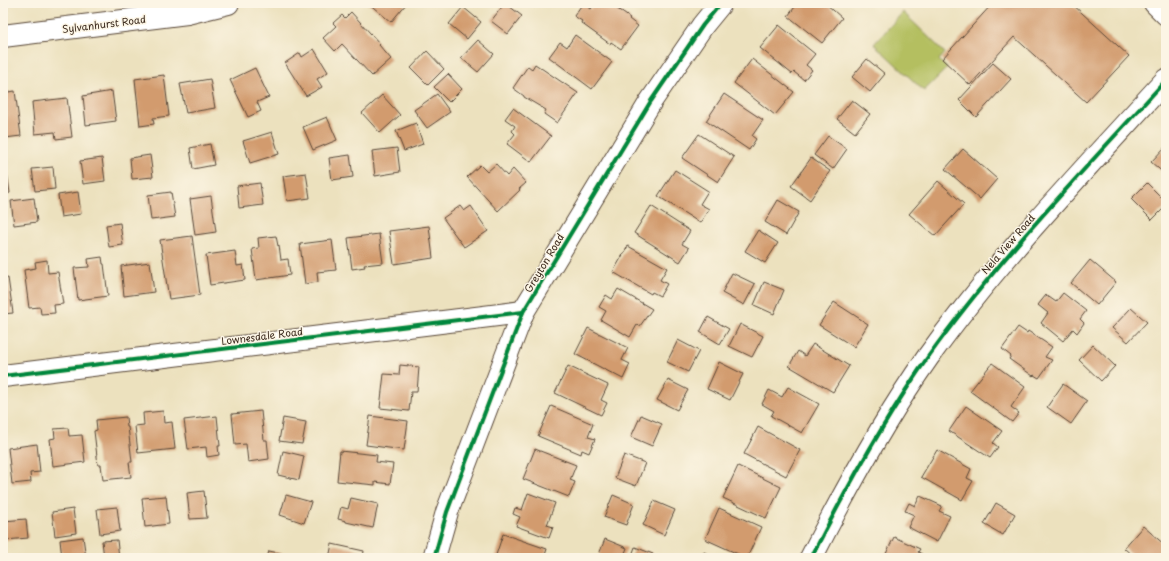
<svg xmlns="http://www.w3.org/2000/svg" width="1169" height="561" font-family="'Playpen Sans',sans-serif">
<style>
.green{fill:#b4bf61;stroke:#787440}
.building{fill:#d29b6e}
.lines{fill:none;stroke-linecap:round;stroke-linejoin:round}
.minor-casing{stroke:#564536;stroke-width:24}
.tertiary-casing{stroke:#564536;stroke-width:24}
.minor{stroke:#fff;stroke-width:22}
.tertiary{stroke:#fff;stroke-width:22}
.cycleway-casing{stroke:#fcf5e5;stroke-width:6}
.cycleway{stroke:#00873e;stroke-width:4}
.labels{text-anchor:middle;stroke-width:3;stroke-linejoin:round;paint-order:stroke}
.street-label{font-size:10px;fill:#3b2a1e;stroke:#fcf5e5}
</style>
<rect width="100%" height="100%" fill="#fcf5e5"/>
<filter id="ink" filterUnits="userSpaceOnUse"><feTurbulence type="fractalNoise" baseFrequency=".025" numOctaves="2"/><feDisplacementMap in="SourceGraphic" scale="8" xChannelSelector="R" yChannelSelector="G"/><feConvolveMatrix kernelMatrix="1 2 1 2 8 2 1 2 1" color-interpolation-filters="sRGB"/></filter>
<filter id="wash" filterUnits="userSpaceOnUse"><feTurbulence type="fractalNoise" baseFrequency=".012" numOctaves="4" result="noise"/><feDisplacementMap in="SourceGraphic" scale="16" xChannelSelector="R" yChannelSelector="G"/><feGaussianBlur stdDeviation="0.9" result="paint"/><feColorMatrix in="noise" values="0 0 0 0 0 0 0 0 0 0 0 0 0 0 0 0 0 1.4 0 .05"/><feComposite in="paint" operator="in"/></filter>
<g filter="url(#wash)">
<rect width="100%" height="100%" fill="#ece1be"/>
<path class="green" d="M903 12 945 53 939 60 947 68 924 91 874 44Z"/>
<g id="blocks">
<g class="building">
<path d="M368 3H407L391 22Z"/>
<path d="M505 3 522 16 508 34 491 21Z"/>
<path d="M583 3 591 9 595 3H609L630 18 629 19 638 26 621 49 611 42 610 44 581 23 582 21 574 16Z"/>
<path d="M798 3H825L842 18 822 43 788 16Z"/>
<path d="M993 3H1071L1129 56 1086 102 1014 37 970 85 942 59Z"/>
<path d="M463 7 481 22 467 39 449 24Z"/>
<path d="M351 12 380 44 379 45 391 59 372 76 342 44 335 51 323 38 336 26 333 23 342 15 345 18Z"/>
<path d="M779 25 815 54 806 65 812 70 804 80 794 72 792 74 760 48Z"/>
<path d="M575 35 612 62 592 89 549 57 560 42 567 47Z"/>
<path d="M478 40 494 54 478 72 461 58Z"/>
<path d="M314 49 328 72 317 79 322 87 306 96 285 63 300 53 302 57Z"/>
<path d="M427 51 444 69 428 85 411 68Z"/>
<path d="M752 59 794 92 775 115 734 83Z"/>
<path d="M867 59 885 74 870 92 852 77Z"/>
<path d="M993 63 1011 79 976 117 959 100Z"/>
<path d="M535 64 578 93 557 123 544 114 546 110 524 97V96L513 88 528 66 532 69Z"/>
<path d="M255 68 269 97 257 102 261 111 248 117 230 80Z"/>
<path d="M448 74 462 89 449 102 434 87Z"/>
<path d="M164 75 169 116 153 118 154 124 140 126 135 79Z"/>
<path d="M210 79 215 108 186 113 180 84Z"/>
<path d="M15 91 21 136 5 138 6 142H3V93Z"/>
<path d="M112 91 116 121 86 125 83 96Z"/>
<path d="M437 94 450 112 427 128 414 110Z"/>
<path d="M724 94 763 120 752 136 756 139 749 150 706 121Z"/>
<path d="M382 95 400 115 380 133 362 113Z"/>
<path d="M67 98 72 137 56 139 55 132 35 134 32 102Z"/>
<path d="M852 100 870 114 855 133 837 119Z"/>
<path d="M513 108 551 136 531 162 507 144 515 134 512 131 515 126 505 119Z"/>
<path d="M327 117 337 140 313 150 303 127Z"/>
<path d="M416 123 423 144 404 151 396 131Z"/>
<path d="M272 132 279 154 250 163 243 141Z"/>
<path d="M699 134 734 157 718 182 682 158Z"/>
<path d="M828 136 847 149 833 169 814 155Z"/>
<path d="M210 144 214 165 193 169 190 148Z"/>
<path d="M1166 146V175L1151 162Z"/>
<path d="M397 148 400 172 375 176 372 151Z"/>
<path d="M963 149 997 179 980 199 945 169Z"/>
<path d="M150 155 153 177 132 179 130 158Z"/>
<path d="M350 155 353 177 332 180 329 158Z"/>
<path d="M102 158 105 181 83 184 80 161Z"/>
<path d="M811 158 830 171 810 200 791 186Z"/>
<path d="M496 164 507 176 513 169 526 183 519 189 520 190 498 211 467 177 480 165 487 172Z"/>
<path d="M53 167 55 189 35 191 32 169Z"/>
<path d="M675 170 708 191 700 204 709 209 700 223 658 196Z"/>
<path d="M3 172H7L10 193 3 195Z"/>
<path d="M306 173 310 198 287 201 283 176Z"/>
<path d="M938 181 964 204 935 236 909 214Z"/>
<path d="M260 183 263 205 239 208 237 186Z"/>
<path d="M1147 183 1166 202V206L1152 220 1131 199Z"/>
<path d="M78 192 81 214 61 217 58 195Z"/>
<path d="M171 192 175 217 151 220 148 195Z"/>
<path d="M211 196 216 232 195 235 190 199Z"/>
<path d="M34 198 37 222 14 225 11 201Z"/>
<path d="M778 200 799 212 786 235 765 222Z"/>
<path d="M460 206 464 211 471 206 488 231 464 247 443 218Z"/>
<path d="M651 206 690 231 682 244 689 248 680 262 634 233Z"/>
<path d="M120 223 123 245 109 247 106 225Z"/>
<path d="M429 226 433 258 394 264 389 231Z"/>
<path d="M758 230 778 243 765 263 745 251Z"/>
<path d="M379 234 383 263 364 265 365 267 352 269 348 238Z"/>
<path d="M192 236 200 295 169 299 160 240Z"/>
<path d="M276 236 278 246 279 245 281 260 288 259 290 275 256 280 252 249 259 248 258 238Z"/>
<path d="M332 240 336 270 317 272 318 282 305 284 300 244Z"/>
<path d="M628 246 667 268 660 280 667 284 660 296 652 292 651 294 613 272Z"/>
<path d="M235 251 237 266 243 265 245 280 210 285 206 255Z"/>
<path d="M102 257 103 264H104L108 296 78 300 74 268 89 267 88 259Z"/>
<path d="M47 260 48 273 58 272 63 304 54 305 55 313 41 314 40 307 29 308 24 270 36 268 35 262Z"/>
<path d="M1090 260 1116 282 1097 305 1071 283Z"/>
<path d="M150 262 154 292 124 296 121 266Z"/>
<path d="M732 273 755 284 744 305 722 293Z"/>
<path d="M8 278 13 313 3 314V279Z"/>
<path d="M764 282 784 290 774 314 754 305Z"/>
<path d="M618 289 652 309 640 326 637 325 630 337 601 320 606 311 599 307 606 295 612 299Z"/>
<path d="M1063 293 1086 311 1080 319 1084 323 1077 333 1073 329 1063 341 1041 323 1048 313 1038 305 1046 295 1056 302Z"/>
<path d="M834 302 868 324 854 347 819 325Z"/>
<path d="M1131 308 1147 322 1128 342 1112 328Z"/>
<path d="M708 317 729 329 720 344 700 332Z"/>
<path d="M740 324 763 336 752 357 729 346Z"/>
<path d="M1018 327 1027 333 1028 331 1052 347 1045 357 1052 360 1039 378 1034 375 1033 376 1009 359 1011 356 1002 349Z"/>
<path d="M588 328 628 348 622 360 630 364 623 379 575 354Z"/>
<path d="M678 340 699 351 688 372 667 362Z"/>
<path d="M813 344 849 366 833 392 789 366 798 351 805 356Z"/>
<path d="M1093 345 1115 366 1101 381 1079 360Z"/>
<path d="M719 362 743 374 730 400 707 389Z"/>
<path d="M992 363 1025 387 1011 407 1019 413 1012 422 970 391Z"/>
<path d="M400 365 419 367 417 392H411L409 411 380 408 384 374 399 375Z"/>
<path d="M568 366 608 385 601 400 607 403 601 415 555 393Z"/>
<path d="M668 380 688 390 677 410 657 400Z"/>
<path d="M1063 384 1087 401 1071 424 1047 407Z"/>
<path d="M788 387 819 404 802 433 771 416 774 411 762 404 769 390 782 397Z"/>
<path d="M551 406 593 424 588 437 595 439 589 453 582 450 581 454 538 436Z"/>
<path d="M966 406 1002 431 993 443 998 447 990 458 949 431Z"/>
<path d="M163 411 164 423 172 422 175 449 138 453 135 426 144 425 143 413Z"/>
<path d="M261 411 264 440H267L269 459 248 462 246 444 235 445 232 414Z"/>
<path d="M641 415 662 424 652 446 631 437Z"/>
<path d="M217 416 220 446H218L219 455 207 457 206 447 188 449 184 420Z"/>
<path d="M370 416 408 421 404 450 366 445Z"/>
<path d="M126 417 127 427H128L132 462H129L131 477 103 480 101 465H98L94 431 97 430 96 420Z"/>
<path d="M283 418 306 422 302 444 279 441Z"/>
<path d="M758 427 800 450 786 476 744 454Z"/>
<path d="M68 428 69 436 82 435 85 462 53 466 50 439 55 438 54 429Z"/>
<path d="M37 444 40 472 30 473 31 482 12 484 8 448Z"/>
<path d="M535 449 576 465 570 480 575 482 569 497 523 479Z"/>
<path d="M937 450 971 469 967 478 973 481 962 500 921 477Z"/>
<path d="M283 451 304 456 299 480 278 475Z"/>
<path d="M340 451 377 455 376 462 393 464 390 484 375 482V485L337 481Z"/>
<path d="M624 455 645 463 636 486 615 478Z"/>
<path d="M738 466 781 487 766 518 723 498Z"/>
<path d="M204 491 207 518 190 519 187 493Z"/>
<path d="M528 493 555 503 547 525 553 527 549 538 516 526 520 517 513 514 515 508 522 510Z"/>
<path d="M286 495 311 502 304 523 280 515Z"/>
<path d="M613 495 634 504 626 525 604 517Z"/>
<path d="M166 496 169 524 145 527 142 498Z"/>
<path d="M920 496 942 506 939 511 950 516 937 542 908 527 914 515 905 511 909 503 915 506Z"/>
<path d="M351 498 378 504 373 528 346 522V521L338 519 341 507 348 509Z"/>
<path d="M654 501 675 510 664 535 643 525Z"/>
<path d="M996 503 1015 514 1003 535 984 524Z"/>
<path d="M117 507 120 531 100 534 97 509Z"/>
<path d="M719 508 761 527 747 558 705 539Z"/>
<path d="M73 509 76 533 55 536 52 512Z"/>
<path d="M26 519 28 538 6 540 4 521Z"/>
<path d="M1143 526 1166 546V553L1161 558H1135L1124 548Z"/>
<path d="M503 534 547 549 544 558H495Z"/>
<path d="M83 537 86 558H62L60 540Z"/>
<path d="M894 537 920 549 918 552 929 558H884Z"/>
<path d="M605 539 627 548 623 558 598 557Z"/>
<path d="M117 540 119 558H104L102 541Z"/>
<path d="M332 544 364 551 363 557 367 558H329Z"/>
<path d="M635 547 653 554 652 558H631Z"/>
<path d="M269 551 289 555V558H267Z"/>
<path d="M704 552 716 558H701Z"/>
</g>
</g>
</g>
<g filter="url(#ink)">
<use href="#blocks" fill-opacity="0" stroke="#564536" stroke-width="1"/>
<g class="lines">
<defs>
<g id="minor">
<path d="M3 36 187 13 228 3"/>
<path d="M3 376 523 312"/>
<path d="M434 558 447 512 523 312 651 101 703 25 721 3"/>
<path d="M811 558C846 489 883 421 928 357 999 258 1084 170 1166 80"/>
</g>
<path id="tertiary" d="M1155 3 1166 14"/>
</defs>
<use href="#minor" class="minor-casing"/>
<use href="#tertiary" class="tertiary-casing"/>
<use href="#minor" class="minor"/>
<use href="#tertiary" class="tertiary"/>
<defs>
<g id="cycleway">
<path d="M3 376 523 312"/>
<path d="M434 558 447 512 523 312 651 101 703 25 721 3"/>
<path d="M811 558C846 489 883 421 928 357 999 258 1084 170 1166 80"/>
</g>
</defs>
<use href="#cycleway" class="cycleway-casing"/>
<use href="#cycleway" class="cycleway"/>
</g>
</g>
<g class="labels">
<g class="street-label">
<text transform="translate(104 24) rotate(-7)" y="4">Sylvanhurst Road</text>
<text transform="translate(1008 244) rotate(-49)" y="4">Nela View Road</text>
<text transform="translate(544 263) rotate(-59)" y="4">Greyton Road</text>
<text transform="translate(262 336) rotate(-7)" y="4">Lownesdale Road</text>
</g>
</g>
<rect width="1169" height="561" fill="none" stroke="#fcf5e5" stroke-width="16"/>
</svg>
